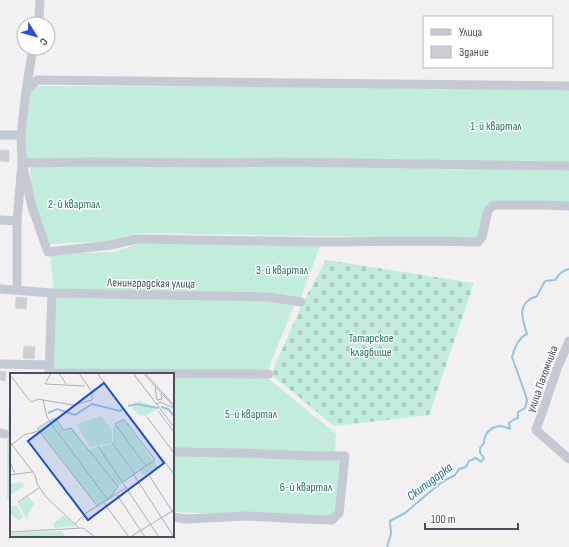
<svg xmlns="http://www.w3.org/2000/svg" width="569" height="547" font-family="'Sofia Sans Condensed',sans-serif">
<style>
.cemetery{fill:url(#cemetery-stones)}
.garden{fill:#c2ecdb}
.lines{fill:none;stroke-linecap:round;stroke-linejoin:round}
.stream{stroke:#93c4e6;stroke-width:2}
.building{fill:#cdced4;stroke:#d4d5db}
.minor{stroke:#c5c9d4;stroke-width:9}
.labels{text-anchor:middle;stroke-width:3;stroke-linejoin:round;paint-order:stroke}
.park-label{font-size:12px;fill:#1e795e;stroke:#fff}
.street-label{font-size:12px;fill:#494f5c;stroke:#fff}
.water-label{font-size:13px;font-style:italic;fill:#1768a1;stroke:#fff}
.inset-river{fill:none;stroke:#93c4e6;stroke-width:2}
.inset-road{fill:none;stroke:#aeb0b5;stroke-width:1}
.view{fill:#1d4ed8;fill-opacity:0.15;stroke:#1d4ed8;stroke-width:2}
.inset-edge{fill:none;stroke:#494f5c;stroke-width:2}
</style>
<defs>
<pattern id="cemetery-stones" width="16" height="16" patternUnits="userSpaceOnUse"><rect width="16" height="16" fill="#c2ecdb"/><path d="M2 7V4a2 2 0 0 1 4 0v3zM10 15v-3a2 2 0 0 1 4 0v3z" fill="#a8ccbe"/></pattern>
</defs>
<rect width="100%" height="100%" fill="#f2f0f0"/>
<path class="cemetery" d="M326 260 474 283 429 415 334 426 271 374 302 305Z"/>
<g class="garden">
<path d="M38 86 569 88V164L23 161 30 92Z"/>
<path d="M30 165H353L569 170V202L492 203 487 205 479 239 136 233 113 241 47 244 32 201Z"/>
<path d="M137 244H321L300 299 54 290 50 254 115 252Z"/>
<path d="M54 295 258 301 295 303 267 372 52 371Z"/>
<path d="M264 376 275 384 336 434 335 455 173 451V377Z"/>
<path d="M9 409H11V500L7 499V447Z"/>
<path d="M173 454 342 458 337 510 330 517 173 512Z"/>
</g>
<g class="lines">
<path class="stream" d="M387 547 391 534 390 521 405 513 425 496 442 482 455 475 459 469 466 467 469 461 476 458 481 462 484 458 480 453V448L484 443C484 434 490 427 500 426 503 426 507 428 510 429L509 423 513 420 518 418V412L525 408 527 401 526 396 512 357C514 349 519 337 527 334 522 318 516 303 537 296L545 281 555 280C559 274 562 271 569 269"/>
</g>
<g class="building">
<path d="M0 150H9V162L0 161Z"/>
<path d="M16 297 27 298 26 309 15 308Z"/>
<path d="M24 346 35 347 34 359 23 358Z"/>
<path d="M0 371 6 372 5 381 0 380Z"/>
</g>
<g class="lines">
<g class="minor">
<path d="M38 24 39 17 40 0"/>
<path d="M26 91 37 80 569 86"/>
<path d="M0 135H21"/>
<path d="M569 166 281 162 219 163 92 162 22 163 32 207 48 252 111 245 136 239 326 242 423 241 478 242 482 237 488 210 494 205H542L569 206"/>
<path d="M0 220 17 221"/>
<path d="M0 289 52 293 268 297 301 302"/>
<path d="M17 290V221L22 163 21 135 26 91 33 48"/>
<path d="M569 341 557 369 536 430 569 459"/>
<path d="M0 364 49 365"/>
<path d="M49 373 269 374"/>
<path d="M49 374 52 293"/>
<path d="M0 433 5 434"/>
<path d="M173 452 241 453 314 456H345L339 513 332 520 303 519 247 516 185 519 173 517"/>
</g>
</g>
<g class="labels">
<g class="park-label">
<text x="496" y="130">1-й квартал</text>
<text x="74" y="208">2-й квартал</text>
<text x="282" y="274">3-й квартал</text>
<text x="371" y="342">Татарское<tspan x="371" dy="14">кладбище</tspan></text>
<text x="251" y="418">5-й квартал</text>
<text x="306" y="491">6-й квартал</text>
</g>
<g class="street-label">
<text transform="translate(151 283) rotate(1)" y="4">Ленинградская улица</text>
<text transform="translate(542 379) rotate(-70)" y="4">улица Пахомчика</text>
</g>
<g class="water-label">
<text transform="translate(429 481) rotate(-37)" y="5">Скипидарка</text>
</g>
</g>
<g transform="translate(10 373)">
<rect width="164" height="164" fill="#f2f0f0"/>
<path d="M128 28 138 31 146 37 135 43 129 42 122 35ZM13 109 14 113 0 122V111ZM18 123 24 131 16 145 8 130ZM7 132 13 144 9 147 0 141V134ZM54 142 65 153 45 155 43 151Z" fill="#c2ecdb"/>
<path d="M91 43 102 56V70L80 74 67 51Z" fill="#c2ecdb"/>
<path d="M45 46 54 57 61 55 107 115 98 126 40 48ZM114 46 143 88 136 93 106 51ZM39 48 98 127 88 133 28 56ZM106 52 135 93 125 100 103 71V54ZM102 71 124 101 113 109 89 74ZM88 74 113 109 108 114 78 77ZM144 88 147 94 134 103 130 98ZM51 158 56 164H0V160Z" fill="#c2ecdb"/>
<path class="inset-river" d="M118 33 127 31 148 35M151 34 158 36 164 43M38 40 47 36 65 42 82 31 110 38 114 35"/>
<path class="inset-road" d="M41 0 35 11 75 13M49 0 56 11M87 0 164 101M123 0 164 54M133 0 164 34M135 0 164 32M0 2 21 29 29 26 33 27 37 44 40 48V49L98 127 108 114 61 55 54 57 45 45 40 48H39L28 55 29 58M145 14 147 27 152 26 151 21M33 27 63 32 82 27V19L69 0M146 31 150 29 164 35M148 38 164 59M137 44 164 80M0 69 25 102 27 111 36 124 69 155M102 70 125 101M0 73 14 62 29 58 88 134M88 73 149 164M0 89 5 101M138 101 164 141M0 102 22 99M124 102 164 164M113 109 136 93 145 87 114 46 105 51 136 93M107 122 135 164M8 129 29 115M94 130 119 164M65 151 76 140 117 114M0 159 73 155 85 164M120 164 164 137"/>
<path class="view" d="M94 10 154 90 78 147 18 68Z"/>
<rect width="164" height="164" class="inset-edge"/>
</g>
<rect x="423" y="16" width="130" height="52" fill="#ffffff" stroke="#b6b9be"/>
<rect x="431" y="29" width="20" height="6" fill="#c5c9d4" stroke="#b6b9be"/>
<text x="459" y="36" font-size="12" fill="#494f5c">Улица</text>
<rect x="431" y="46" width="20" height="12" fill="#cdced4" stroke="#b6b9be"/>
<text x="459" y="56" font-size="12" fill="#494f5c">Здание</text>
<g transform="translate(36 36) rotate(127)"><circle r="19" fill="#ffffff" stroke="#b6b9be"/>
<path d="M0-3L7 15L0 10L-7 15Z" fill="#2750d5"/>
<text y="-6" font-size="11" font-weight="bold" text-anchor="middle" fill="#494f5c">С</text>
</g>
<path d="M425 523v6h93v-6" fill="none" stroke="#494f5c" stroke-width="2"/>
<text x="431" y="523" font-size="12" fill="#494f5c" stroke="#ffffff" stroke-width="3" paint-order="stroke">100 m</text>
</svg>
